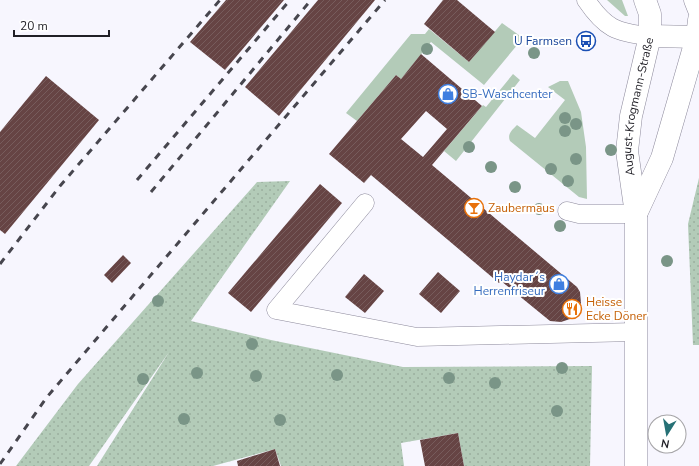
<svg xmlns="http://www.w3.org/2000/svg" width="699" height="466" font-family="'Nunito Sans',sans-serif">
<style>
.grass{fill:#b3cbb8}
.park{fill:url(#park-dots)}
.building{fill:url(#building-hatch);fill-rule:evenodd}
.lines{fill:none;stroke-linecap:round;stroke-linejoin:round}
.lane-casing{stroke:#8d8a9c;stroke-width:19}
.secondary-casing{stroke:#8d8a9c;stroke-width:23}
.lane{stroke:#fff;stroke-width:18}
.secondary{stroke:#fff;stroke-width:22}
.rail{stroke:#47464e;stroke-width:3;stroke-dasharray:7 7;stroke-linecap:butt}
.tree{fill:#7a9587}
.labels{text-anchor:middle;stroke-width:4;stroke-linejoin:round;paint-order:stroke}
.transit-label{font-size:12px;fill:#164399;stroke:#fff;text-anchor:end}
.shop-label{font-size:12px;fill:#366cbe;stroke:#fff;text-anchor:start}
.street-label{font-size:12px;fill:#201f26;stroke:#fff}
.food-label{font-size:12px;fill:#c56008;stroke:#fff;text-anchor:start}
</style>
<defs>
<pattern id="park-dots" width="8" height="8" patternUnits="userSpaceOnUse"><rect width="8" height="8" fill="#b3cbb8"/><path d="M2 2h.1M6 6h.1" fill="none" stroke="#9aae9e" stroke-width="1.8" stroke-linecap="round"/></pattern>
<pattern id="building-hatch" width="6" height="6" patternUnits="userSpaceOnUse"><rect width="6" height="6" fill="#644"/><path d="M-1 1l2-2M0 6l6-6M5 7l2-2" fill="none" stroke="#775c5c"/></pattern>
</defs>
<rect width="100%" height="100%" fill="#f7f6fe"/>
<g class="grass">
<path d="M607 0H622L628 16H625Z"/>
<path d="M502 23 523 38 484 85 431 42 401 79 396 75 357 121 346 113 411 34H425L429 29 469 62Z"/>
<path d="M513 74 520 80 456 161 444 151 483 105 486 107Z"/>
<path d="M560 81H568L581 112 586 147 587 199 579 197 510 141C507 134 512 130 517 125L535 138 565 100 548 87Z"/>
</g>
<g class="park">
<path d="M699 178V345H693L688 224Z"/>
<path d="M290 181 191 321 271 340 403 367 592 366 590 466H464L458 433 401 443 404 466H281L275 449 213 466H97L169 352 89 466H16L78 384 257 182Z"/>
</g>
<g class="building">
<path d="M226 0H284L225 70 190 42Z"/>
<path d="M318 0H375L279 116 245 87Z"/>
<path d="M443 0H457L495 32 469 62 424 24Z"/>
<path d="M421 54 482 106 432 165 577 287 580 292 581 303 573 318 561 322 550 321 501 281 499 283 371 175 364 183 329 154 396 75 401 79ZM426 111 447 129 423 157 401 139Z"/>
<path d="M46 76 99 120 5 234 0 230V132Z"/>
<path d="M320 184 342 203 251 312 228 293Z"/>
<path d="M123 255 131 263 112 283 104 275Z"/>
<path d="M438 272 460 291 441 313 419 294Z"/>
<path d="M364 274 384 291 365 313 345 297Z"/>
<path d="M458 433 464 466H425L420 440Z"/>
<path d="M275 449 280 466H238L237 461Z"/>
</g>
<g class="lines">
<defs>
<g id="lane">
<path d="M586 0C605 28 616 33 650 36"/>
<path d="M365 203 276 310 417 337 635 332"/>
<path d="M567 211 579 214H636"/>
</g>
<g id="secondary">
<path d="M695 0 699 10"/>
<path d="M650 36 699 37"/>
<path d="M636 214 662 158 697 37 699 20"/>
<path id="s1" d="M636 466V214L627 151 631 116 650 36V14L645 0"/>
</g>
</defs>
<use href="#lane" class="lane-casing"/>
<use href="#secondary" class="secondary-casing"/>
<use href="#lane" class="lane"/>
<use href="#secondary" class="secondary"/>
<g class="rail">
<path d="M137 180 290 0"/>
<path d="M151 192 311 0"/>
<path d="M0 264 60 186 220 0"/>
<path d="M0 464 47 397 385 0"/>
</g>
</g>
<g class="tree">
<circle cx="427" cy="49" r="6"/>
<circle cx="534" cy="53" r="6"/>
<circle cx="565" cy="118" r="6"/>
<circle cx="576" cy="124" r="6"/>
<circle cx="565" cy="131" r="6"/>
<circle cx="469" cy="147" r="6"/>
<circle cx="611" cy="150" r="6"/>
<circle cx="576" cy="159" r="6"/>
<circle cx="491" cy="167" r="6"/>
<circle cx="551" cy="169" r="6"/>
<circle cx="568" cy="181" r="6"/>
<circle cx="515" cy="187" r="6"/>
<circle cx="539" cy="209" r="6"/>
<circle cx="560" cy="226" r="6"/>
<circle cx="667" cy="261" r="6"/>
<circle cx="158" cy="301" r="6"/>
<circle cx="252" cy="344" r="6"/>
<circle cx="562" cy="368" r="6"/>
<circle cx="197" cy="373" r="6"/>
<circle cx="337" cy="375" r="6"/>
<circle cx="256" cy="376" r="6"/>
<circle cx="449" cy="378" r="6"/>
<circle cx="143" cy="379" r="6"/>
<circle cx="495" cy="383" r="6"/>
<circle cx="557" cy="411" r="6"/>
<circle cx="184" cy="419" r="6"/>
<circle cx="280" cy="420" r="6"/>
</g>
<defs>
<symbol id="bus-ring" viewBox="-11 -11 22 22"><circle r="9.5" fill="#fff" stroke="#1a4fb4" stroke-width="1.5"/><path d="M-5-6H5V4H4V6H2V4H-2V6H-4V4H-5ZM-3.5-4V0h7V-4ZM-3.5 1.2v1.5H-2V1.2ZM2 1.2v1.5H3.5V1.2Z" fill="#1a4fb4"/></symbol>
<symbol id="shop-ring" viewBox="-11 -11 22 22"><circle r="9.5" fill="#fff" stroke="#3f7fe0" stroke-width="1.5"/><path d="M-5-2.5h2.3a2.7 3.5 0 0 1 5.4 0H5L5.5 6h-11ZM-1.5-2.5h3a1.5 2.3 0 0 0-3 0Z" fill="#3f7fe0"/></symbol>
<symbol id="bar-ring" viewBox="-11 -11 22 22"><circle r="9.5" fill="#fff" stroke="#e8710a" stroke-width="1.5"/><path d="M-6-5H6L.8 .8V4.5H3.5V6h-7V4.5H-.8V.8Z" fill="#e8710a"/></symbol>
<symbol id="restaurant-ring" viewBox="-11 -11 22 22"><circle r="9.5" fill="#fff" stroke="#e8710a" stroke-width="1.5"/><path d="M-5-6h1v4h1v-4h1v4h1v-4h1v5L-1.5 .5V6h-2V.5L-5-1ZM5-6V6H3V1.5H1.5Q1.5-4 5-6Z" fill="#e8710a"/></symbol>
</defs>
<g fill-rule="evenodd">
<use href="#bus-ring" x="575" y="30" width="22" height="22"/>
<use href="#shop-ring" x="437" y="83" width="22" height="22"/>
<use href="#bar-ring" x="463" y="197" width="22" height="22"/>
<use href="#shop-ring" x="548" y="273" width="22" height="22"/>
<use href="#restaurant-ring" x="561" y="298" width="22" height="22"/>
</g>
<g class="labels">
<g class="transit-label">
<text x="572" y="45">U Farmsen</text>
</g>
<g class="shop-label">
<text x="462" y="98">SB-Waschcenter</text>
<text x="545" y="281" text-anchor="end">Haydar´s<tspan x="545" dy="14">Herrenfriseur</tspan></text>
</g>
<g class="street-label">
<text dy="4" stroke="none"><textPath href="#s1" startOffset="361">August-Krogmann-Straße</textPath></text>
</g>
<g class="food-label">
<text x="488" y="212">Zaubermaus</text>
<text x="586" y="306">Heisse<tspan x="586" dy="14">Ecke Döner</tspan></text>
</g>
</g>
<g transform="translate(667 434) rotate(191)"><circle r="19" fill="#ffffff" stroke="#a6a5a8"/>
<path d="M0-3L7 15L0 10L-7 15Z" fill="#267176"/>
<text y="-6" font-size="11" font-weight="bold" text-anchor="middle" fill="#201f26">N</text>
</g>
<path d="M14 30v6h95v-6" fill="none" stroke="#201f26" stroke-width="2"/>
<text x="20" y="30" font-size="12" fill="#201f26" stroke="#ffffff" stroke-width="3" paint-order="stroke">20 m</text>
</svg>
